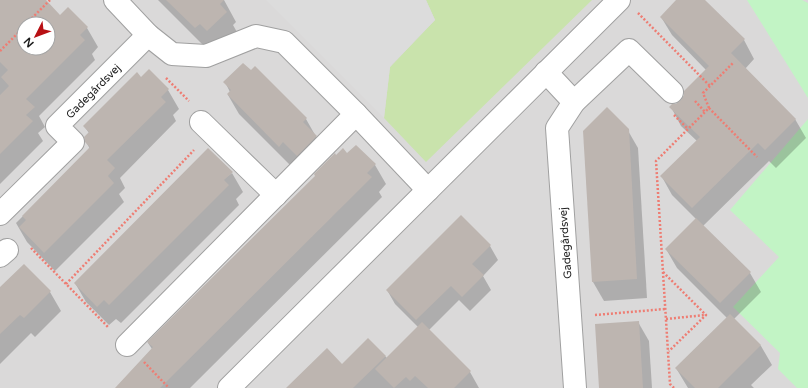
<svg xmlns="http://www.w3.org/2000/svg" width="808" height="388" font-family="'Varela Round',sans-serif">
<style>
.residential{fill:#dad9d9;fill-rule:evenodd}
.grass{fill:#c9e3ac}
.park{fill:#c2f4c5}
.parking{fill:#dcdcdc}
.shadow{fill:#0003;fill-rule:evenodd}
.building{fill:#bdb5b0;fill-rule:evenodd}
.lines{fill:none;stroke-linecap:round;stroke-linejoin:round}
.minor-casing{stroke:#a0a0a0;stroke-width:24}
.path{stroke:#ee7d73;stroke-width:2.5;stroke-dasharray:2 2;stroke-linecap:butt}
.minor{stroke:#fff;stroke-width:22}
.labels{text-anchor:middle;stroke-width:3.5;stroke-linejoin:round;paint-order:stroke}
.street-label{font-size:11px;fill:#1c1c1c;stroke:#fff}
</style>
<rect width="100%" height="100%" fill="#ede9e3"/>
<path class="residential" d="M0 0H808V388H0ZM24 24H48V48H24Z"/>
<path class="grass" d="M426 0H592L426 162 384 118 390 67 435 20Z"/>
<g class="park">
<path d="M747 0H802L808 3V98Z"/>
<path d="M808 119V388H797L778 369 780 353 733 307 779 257 730 210Z"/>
</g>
<path class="parking" d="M266 0H426L435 20 390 67 384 118Z"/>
<g class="shadow">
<path d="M0 0H45L60 17 68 9 87 28 98 47 92 54 95 60 39 116 45 127 38 133 43 141 0 184ZM24 24H48V48H24Z"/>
<path d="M158 0H224L236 22 233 25 238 34 208 50Z"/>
<path d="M678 0H704L744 40 754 59 745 69 795 119 806 138 776 168 769 161 703 226 750 273 761 292 734 319 761 346 772 365 751 385 754 388H688L676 368 727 318 677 268 666 249 696 219 672 195 662 177 697 141 681 126 671 107 682 101 706 70 672 35 661 17Z"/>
<path d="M255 68 306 119 327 156 290 165 239 114 228 95 230 92 225 82 251 72Z"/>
<path d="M141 78 168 90 179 109 173 115 176 121 120 178 125 188 119 194 124 202 55 271 27 242 16 223 90 149 86 142 89 133 84 126Z"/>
<path d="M627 129 638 148 647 298 604 301 593 282Z"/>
<path d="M347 154 375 165 386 184 379 192 382 197 190 388H116L152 349 148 343 336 156Z"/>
<path d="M232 173 243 192 236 199 239 205 121 323 116 319 109 325 86 302 75 283Z"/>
<path d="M461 216 490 246 498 260 483 276 491 290 470 311 459 300 429 330 470 372 479 388H288L342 366 368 340 387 358 418 327 395 304 387 290Z"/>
<path d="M0 289 50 292 61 311 35 337 31 333 0 364Z"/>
<path d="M638 322 649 341 652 388H600Z"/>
</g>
<g class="building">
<path d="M0 0H46L60 15 68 7 88 27 80 35 85 40 26 99 35 107 26 115 33 121 0 154V95L9 86 1 77 8 70 0 62ZM24 24H48V48H24Z"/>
<path d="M166 0H224L220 4 227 12 207 31 200 24 195 28Z"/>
<path d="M676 0H705L745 39 731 53 796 119 765 150 758 143 692 208 660 176 700 137 669 107 672 104H676L681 100 684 95V91L709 66 660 17Z"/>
<path d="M243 63 251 70 255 66 307 118 303 122 317 136 297 156 283 142 279 147 227 94 231 90 223 82Z"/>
<path d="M149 69 169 89 161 97 166 102 107 160 115 168 108 176 114 183 44 253 19 227 26 220 22 216 90 147 85 142 84 137 89 132 83 126 137 72 141 77Z"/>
<path d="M607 107 629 129 637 279 592 282 583 131Z"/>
<path d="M356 145 376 164 367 173 372 177 160 388H115L153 347 147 342 315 176 314 174 335 153 336 155 343 148 347 153Z"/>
<path d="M208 148 233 172 224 180 229 185 109 305 104 300 97 307 74 283Z"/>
<path d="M461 215 491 245 472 264 484 275 462 297 451 286 416 320 386 290Z"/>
<path d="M696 218 751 272 720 303 665 249Z"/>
<path d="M24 264 51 291 24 318 20 315 0 334V287Z"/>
<path d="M730 314 761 345 718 388H695L675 368Z"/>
<path d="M639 321 643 388H599L595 324Z"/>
<path d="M422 322 471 371 454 388H428L415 376 410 381 406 377 394 388 375 369Z"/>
<path d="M368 338 386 356 353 388H286L327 348 342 364Z"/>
</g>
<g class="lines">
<defs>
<g id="minor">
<path d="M115 0 148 35 172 54 206 56 256 36 284 42 356 114 428 190"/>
<path d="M546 72 574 102"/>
<path d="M201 122 276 195"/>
<path d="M0 214 73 142 57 126 148 35"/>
<path d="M0 256 7 250"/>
<path d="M127 345 356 114"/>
<path d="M229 388 619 0"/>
<path d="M575 388 557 128 574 102 629 50 672 92"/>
</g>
</defs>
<use href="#minor" class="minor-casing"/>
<g class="path">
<path d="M638 13 710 86"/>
<path d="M26 24 50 0"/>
<path d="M0 51 24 27"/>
<path d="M166 78 189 101"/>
<path d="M695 101 705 112"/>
<path d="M709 108 703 93 733 63"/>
<path d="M674 115 688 129"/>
<path d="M31 248 109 328"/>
<path d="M663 272 706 315 669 351"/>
<path d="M66 284 194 150"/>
<path d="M595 315 665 309"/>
<path d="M666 319 705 315"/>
<path d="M144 362 169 388"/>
<path d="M674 388 670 384 656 161 709 108 757 157"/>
</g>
<use href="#minor" class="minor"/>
</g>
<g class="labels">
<g class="street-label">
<text transform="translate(93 91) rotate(-45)" y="4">Gadegårdsvej</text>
<text transform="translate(565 243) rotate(-94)" y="4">Gadegårdsvej</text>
</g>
</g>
<g transform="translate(36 36) rotate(228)"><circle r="19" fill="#ffffff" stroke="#a4a4a4"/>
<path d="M0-3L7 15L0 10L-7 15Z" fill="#b81014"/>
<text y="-6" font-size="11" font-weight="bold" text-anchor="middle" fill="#1c1c1c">N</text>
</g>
</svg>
